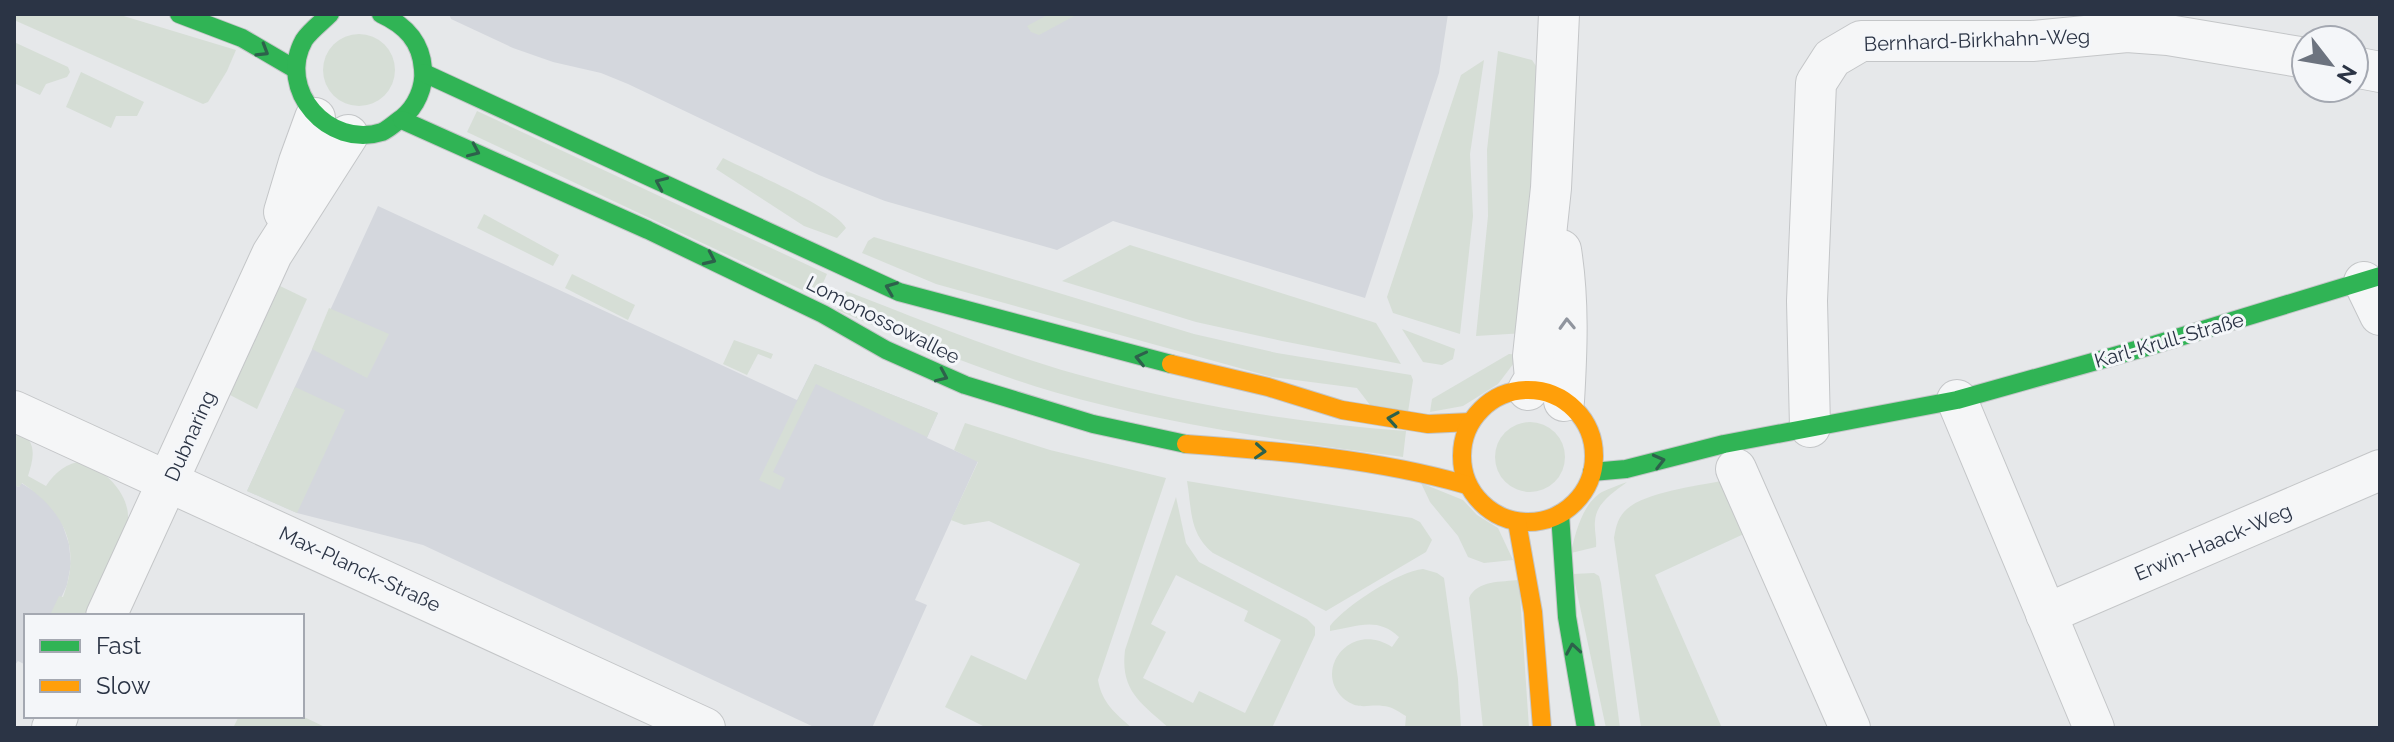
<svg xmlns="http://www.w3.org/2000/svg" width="2394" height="742" font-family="Raleway,sans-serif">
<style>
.built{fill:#d4d7dd}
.green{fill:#d6ded6;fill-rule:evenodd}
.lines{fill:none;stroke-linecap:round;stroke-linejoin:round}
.street-casing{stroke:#c4c6c8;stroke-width:42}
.fast-casing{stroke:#c4c6c8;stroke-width:20}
.slow-casing{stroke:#c4c6c8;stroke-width:20}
.street{stroke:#f5f6f7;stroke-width:40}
.fast{stroke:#30b455;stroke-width:18}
.slow{stroke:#ff9f0a;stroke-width:18}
.oneway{stroke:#2d614b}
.oneway2{stroke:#90959e}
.labels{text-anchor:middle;stroke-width:6;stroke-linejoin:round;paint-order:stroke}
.street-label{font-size:20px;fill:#2b3445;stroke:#f4f6f9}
</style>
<rect width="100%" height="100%" fill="#e6e8ea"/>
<g class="built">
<path d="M449 14H1448L1439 73 1365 298 1113 221 1057 250 885 201 819 175 628 84 601 73 553 62 513 48 451 19Z"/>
<path d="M378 206 797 400 815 364 938 413 927 438 978 461 915 600 927 605 872 728H816L423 545 297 513 247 491Z"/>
<path d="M21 483 42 496 61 520 69 544 71 564 67 585 53 616H26V665L18 661 14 666V485L19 487Z"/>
</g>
<g class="green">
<path d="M14 14H117L236 50 227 71 208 102 203 104 14 20Z"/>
<path d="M1049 14H1078L1039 35 1031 32 1027 26Z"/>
<circle cx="359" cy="70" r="36"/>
<path d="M14 42 68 67 70 72 67 77 46 84 40 95 14 83Z"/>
<path d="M1498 51 1532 60 1536 66 1525 333 1476 336 1488 216 1487 150Z"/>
<path d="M1484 60 1470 154 1473 216 1460 334 1393 313 1387 297 1461 75Z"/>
<path d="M81 72 144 102 137 116H116L111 128 66 107Z"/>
<path d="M477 111 827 274 817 297 467 132Z"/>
<path d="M723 158C748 171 836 208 846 228L837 238 804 226 716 169Z"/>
<path d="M484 214 559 255 553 266 477 228Z"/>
<path d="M874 237 1194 334 1277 353 1411 375 1413 380 1408 412 1370 405 1357 388 1272 377 936 284 862 253 868 241Z"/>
<path d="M1130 245 1376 323 1401 364 1282 341 1196 322 1062 281Z"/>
<path d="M572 274 635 305 628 320 565 288Z"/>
<path d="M280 286 307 299 257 409 230 395Z"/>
<path d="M846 291C922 320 998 352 1076 374 1183 404 1295 423 1406 431L1403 457C1286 441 1168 425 1054 392 980 370 909 340 837 310Z"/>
<path d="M329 308 389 334 367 378 312 349Z"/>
<path d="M1402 329 1455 349 1453 359 1442 365 1423 362Z"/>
<path d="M734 340 773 354 771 359 758 354 747 375 723 364Z"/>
<path d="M1509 354 1520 355 1498 384 1463 406 1430 412 1432 399Z"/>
<path d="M815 364 938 413 927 437 816 384 773 472 785 478 780 490 759 480Z"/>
<path d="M295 387 345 410 297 513 247 491Z"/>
<circle cx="1530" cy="457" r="35"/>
<path d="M965 423 1050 450 1166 478 1098 680C1102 703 1115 713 1132 728H987L945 707 971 655 1026 680 1080 564 989 521 964 525 951 520 978 462 954 450Z"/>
<path d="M14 428C37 440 35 454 28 476L46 486C55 472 67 463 83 461 104 470 129 493 128 518 126 538 94 595 84 616H53L51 613 59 596 63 597C82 547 64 511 22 483L19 487 14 485Z"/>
<path d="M1187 481 1412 518 1420 522 1432 540 1426 552 1326 611 1213 553C1189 533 1192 511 1187 481Z"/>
<path d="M1721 481 1746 533 1655 575 1722 728H1641L1614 538C1616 526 1618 517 1627 509 1646 492 1697 486 1721 481Z"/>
<path d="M1627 482C1613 493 1596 503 1595 521 1594 530 1597 539 1596 547L1571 553C1575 533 1583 503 1602 492 1610 488 1619 485 1627 482Z"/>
<path d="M1421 483 1463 500 1477 515 1498 528 1513 560 1484 563 1468 557 1458 536 1430 502Z"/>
<path d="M1176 497 1186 543 1199 562 1307 619 1315 627V635L1272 728H1169C1141 703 1120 691 1125 650ZM1176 575 1248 611 1244 621 1281 640 1245 713 1199 691 1193 703 1143 678 1166 632 1151 624Z"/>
<path d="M1423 569 1437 573 1444 578 1458 679 1461 728H1405L1406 716C1399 712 1391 706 1383 706 1369 704 1360 710 1347 701 1310 674 1349 619 1392 647L1399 637C1377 616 1356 627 1330 631V626C1345 606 1399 571 1423 569Z"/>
<path d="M1594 573 1599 576 1601 583 1620 728H1606L1573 574Z"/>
<path d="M1519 580 1529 728H1483L1469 598C1477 580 1502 582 1519 580Z"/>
<path d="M239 716H302L327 728H233Z"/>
</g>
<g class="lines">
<defs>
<g id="street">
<path d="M2354 67 2380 72"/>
<path d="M284 212 299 162 315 118"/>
<path d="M1561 250C1569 300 1567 350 1564 401"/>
<path d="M2364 282 2380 315"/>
<path d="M1528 390 1535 378 1533 356 1551 188 1559 14"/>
<path d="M1957 400 2094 728"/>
<path d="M14 411 705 728"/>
<path d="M1810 427 1807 301 1816 83 1832 58 1861 41H2032L2127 32 2168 35 2306 58"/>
<path d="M1736 469 1850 728"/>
<path d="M2046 614 2380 470"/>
<path d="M106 616 272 254 348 135"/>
<path d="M52 728 58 716"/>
</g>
<g id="fast">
<path d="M179 14 242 38 295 69"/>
<path d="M330 14C322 22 310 31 304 40 276 90 329 149 382 132 389 129 396 122 402 118 416 107 425 87 423 69 421 41 405 25 381 14"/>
<path d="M424 73 899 292 1171 364"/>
<path d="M402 120 648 230 823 314 886 350 965 385 1093 424 1186 444"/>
<path d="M1592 472 1626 469 1724 444 1957 400 2150 346 2380 276"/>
<path d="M1560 514 1567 617 1586 728"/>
</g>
<g id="slow">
<path d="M1171 364 1268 387 1342 410 1428 424 1471 422"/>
<circle cx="1528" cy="456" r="66"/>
<path d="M1186 444C1279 451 1377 459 1467 485"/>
<path d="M1517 522 1533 612 1542 728"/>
</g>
</defs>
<use href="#street" class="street-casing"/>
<use href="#fast" class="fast-casing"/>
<use href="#slow" class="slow-casing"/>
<use href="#street" class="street"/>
<use href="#fast" class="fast"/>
<use href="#slow" class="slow"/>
</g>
<defs><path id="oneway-chevron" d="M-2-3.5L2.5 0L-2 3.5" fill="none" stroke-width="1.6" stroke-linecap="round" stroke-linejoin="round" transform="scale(2)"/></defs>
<g class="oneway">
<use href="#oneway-chevron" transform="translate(263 51) rotate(31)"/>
<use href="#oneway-chevron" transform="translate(474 151) rotate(24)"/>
<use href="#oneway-chevron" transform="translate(661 183) rotate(-156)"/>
<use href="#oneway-chevron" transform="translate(710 259) rotate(25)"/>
<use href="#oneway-chevron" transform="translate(891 288) rotate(-158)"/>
<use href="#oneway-chevron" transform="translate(1141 358) rotate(-167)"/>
<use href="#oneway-chevron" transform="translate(942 376) rotate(24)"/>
<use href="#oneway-chevron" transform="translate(1393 419) rotate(-171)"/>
<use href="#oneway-chevron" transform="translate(1260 451) rotate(4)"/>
<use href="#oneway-chevron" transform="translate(1659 461) rotate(-14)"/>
<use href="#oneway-chevron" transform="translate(1573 649) rotate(-99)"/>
</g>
<use class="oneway2" href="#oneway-chevron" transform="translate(1567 324) rotate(-92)"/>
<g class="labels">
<g class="street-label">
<text transform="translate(1977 40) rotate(-2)" y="7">Bernhard-Birkhahn-Weg</text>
<text transform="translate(883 320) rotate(27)" y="7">Lomonossowallee</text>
<text transform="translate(2169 340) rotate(-16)" y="7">Karl-Krull-Straße</text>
<text transform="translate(190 436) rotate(-66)" y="7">Dubnaring</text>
<text transform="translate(2213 542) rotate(-23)" y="7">Erwin-Haack-Weg</text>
<text transform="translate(360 569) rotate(25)" y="7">Max-Planck-Straße</text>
</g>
</g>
<rect width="2394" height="742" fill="none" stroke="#2b3445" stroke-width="32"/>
<rect x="24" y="614" width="280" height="104" fill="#f4f6f9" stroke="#a4a8b1" stroke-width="2"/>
<rect x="40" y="640" width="40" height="12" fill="#30b455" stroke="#a4a8b1" stroke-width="2"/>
<text x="96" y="654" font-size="24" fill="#2b3445">Fast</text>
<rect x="40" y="680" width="40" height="12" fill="#ff9f0a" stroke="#a4a8b1" stroke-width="2"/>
<text x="96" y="694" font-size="24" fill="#2b3445">Slow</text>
<g transform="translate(2330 64) rotate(121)"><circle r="38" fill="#f4f6f9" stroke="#a4a8b1" stroke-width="2"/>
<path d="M0-6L14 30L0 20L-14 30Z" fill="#6c737f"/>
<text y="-12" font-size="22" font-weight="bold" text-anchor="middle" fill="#2b3445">N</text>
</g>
</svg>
